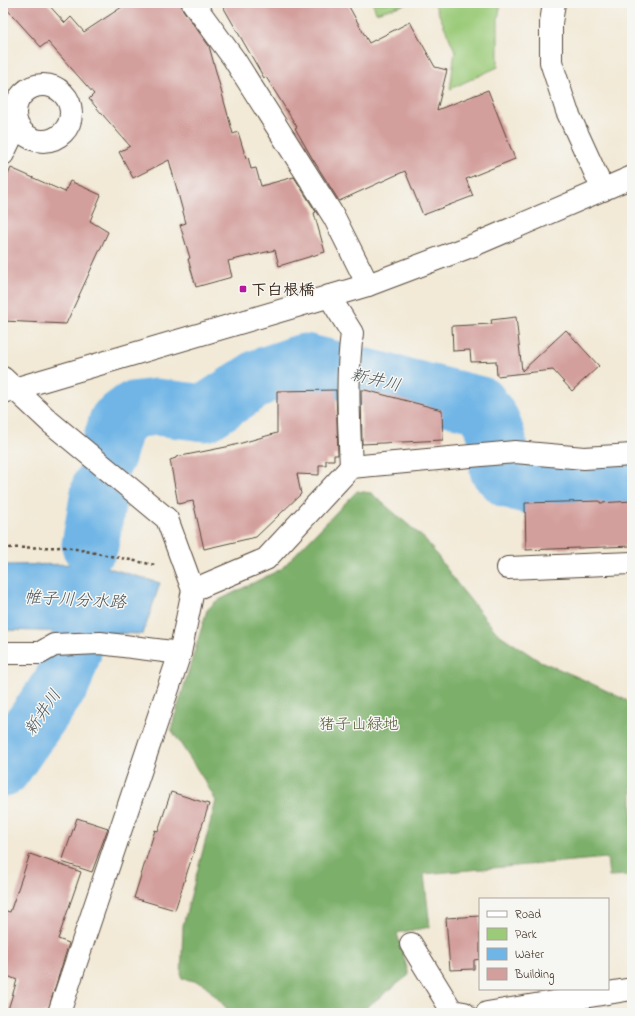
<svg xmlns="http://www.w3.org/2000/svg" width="635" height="1016" font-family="'Indie Flower','Klee One',sans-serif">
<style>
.green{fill:#9bcb79;stroke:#6b7a4c}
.forest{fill:#7caf69;stroke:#5c6c44}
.water{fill:#6fb5e6;stroke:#557082}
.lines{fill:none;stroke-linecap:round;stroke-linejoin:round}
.river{stroke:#6fb5e6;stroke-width:57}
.building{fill:#d39f9c}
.minor-casing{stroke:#56473a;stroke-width:24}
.path{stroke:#56473a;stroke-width:2.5;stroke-dasharray:3 3;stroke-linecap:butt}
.minor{stroke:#fff;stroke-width:22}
.poi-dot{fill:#b5179e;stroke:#f6f6f2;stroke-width:1.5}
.labels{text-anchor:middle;stroke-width:3;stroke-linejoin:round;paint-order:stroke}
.poi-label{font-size:16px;font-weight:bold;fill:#3b2a1e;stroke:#f6f6f2;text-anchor:start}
.park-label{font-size:16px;fill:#585a39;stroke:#f6f6f2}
.water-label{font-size:17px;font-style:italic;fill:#4b545a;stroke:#f6f6f2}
</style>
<rect width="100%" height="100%" fill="#f6f6f2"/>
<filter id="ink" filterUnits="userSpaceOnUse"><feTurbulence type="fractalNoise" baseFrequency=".025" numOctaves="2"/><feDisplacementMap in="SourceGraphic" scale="8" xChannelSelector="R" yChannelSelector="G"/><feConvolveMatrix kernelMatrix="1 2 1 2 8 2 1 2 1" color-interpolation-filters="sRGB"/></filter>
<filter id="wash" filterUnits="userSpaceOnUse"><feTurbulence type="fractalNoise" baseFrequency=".012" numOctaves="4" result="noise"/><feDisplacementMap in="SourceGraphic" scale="16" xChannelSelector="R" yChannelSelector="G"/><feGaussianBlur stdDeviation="0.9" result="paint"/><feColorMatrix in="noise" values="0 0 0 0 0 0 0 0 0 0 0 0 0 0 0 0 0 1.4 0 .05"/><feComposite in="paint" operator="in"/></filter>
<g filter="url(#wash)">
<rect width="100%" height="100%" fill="#f2e9d6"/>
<g class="green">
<path d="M373 3H410L376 13Z"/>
<path d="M434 3H501L498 19V67L450 89 455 51Z"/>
</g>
<path class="forest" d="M357 491 371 493 426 540 459 586 497 633 538 660 580 678 632 703V875L609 876 607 858 424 874 430 927 397 933 409 975 359 1013H231L203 983 181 978 183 925 216 801 206 783 171 729 207 610 215 602 281 569Z"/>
<path class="water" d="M95 564 160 583 143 634 3 630V565Z"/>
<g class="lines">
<g class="river">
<path d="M107 456 117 422 133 410 156 407 205 413 260 377 304 362 480 405 492 423 498 440V469L509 480 530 486H604L632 483"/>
<path d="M90 545 100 487"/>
<path d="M3 768 63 681 73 652"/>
</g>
</g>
<g id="blocks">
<g class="building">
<path d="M3 3H47L65 23 71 17 84 32 128 3H181L183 10 209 46 233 134 238 132 246 158 248 157 251 169 256 168 261 186 294 177 316 212 314 213 325 252 279 266 275 250 228 261 232 277 196 287 188 259 190 258 180 225 186 223 169 160 133 178 119 152 130 146 89 99 94 94 48 42 41 47 3 5Z"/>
<path d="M221 3H347L369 43 410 22 435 67 447 70 437 110 488 90 515 159 466 179 473 196 423 215 405 171 339 201 312 158 295 128 297 127 266 77 264 78Z"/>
<path d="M11 168 65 192 70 181 101 195 90 221 108 232 66 324 3 321V186Z"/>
<path d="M516 317 522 371 566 330 599 366 572 391 553 370 497 376 496 361 471 362 470 350 453 351 452 326 492 324 491 320Z"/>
<path d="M336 390 338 455H334V460H326V465H319V475L297 474 301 494 256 537 204 549 193 501 178 504 170 460 176 458V457L231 446 277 433V391Z"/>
<path d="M361 390H365L442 410 443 440 362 444Z"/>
<path d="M600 501V503L632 501V546L526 550 525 503Z"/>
<path d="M171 792 209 804 175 910 134 898 155 830 158 831Z"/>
<path d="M77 818 108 828 92 872 62 862Z"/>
<path d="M30 854 81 872 58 939 69 943 47 1013H7L17 980 3 974V910L10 912Z"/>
<path d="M480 916V959L474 960V969L450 970 446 918Z"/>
</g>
</g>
</g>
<g filter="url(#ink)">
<use href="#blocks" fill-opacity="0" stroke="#56473a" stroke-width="1"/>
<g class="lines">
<defs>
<g id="minor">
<path d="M193 3 234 59 334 217 368 285"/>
<path d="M554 3 551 23V62L567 111 603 190"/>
<circle cx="43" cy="113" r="28"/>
<path d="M3 154 17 125"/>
<path d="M329 296 352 333C346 378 349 422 351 467"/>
<path d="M3 378 50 422 167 519 193 590 180 653 59 1013"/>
<path d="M4 392 368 285 474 245 632 177"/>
<path d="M508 568 632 563"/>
<path d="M193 590 266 559 351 467 515 452 584 458 632 455"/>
<path d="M3 653H40L54 645 100 643 180 653"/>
<path d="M411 944 452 1011 464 1013"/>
<path d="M487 1013 632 989"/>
</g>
</defs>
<use href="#minor" class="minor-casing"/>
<path class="path" d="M3 548 66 547 155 565"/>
<use href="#minor" class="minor"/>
</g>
</g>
<rect class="poi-dot" x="239" y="285" width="8" height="8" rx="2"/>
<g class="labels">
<g class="poi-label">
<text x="251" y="295">下白根橋</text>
</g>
<g class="park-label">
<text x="359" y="729">猪子山緑地</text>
</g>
<g class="water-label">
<text transform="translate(376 379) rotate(14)" y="6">新井川</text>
<text transform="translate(75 599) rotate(3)" y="6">帷子川分水路</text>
<text transform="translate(42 712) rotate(-56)" y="6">新井川</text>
</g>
</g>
<rect width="635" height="1016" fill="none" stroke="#f6f6f2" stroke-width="16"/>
<rect x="479" y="898" width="130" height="92" fill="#f6f6f2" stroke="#aba49d"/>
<rect x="487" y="911" width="20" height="6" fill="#ffffff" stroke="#aba49d"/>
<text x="515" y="918" font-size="12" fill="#3b2a1e">Road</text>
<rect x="487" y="928" width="20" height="12" fill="#9bcb79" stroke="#aba49d"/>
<text x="515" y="938" font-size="12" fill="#3b2a1e">Park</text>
<rect x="487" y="948" width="20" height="12" fill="#6fb5e6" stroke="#aba49d"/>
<text x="515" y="958" font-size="12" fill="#3b2a1e">Water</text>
<rect x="487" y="968" width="20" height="12" fill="#d39f9c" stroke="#aba49d"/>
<text x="515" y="978" font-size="12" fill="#3b2a1e">Building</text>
</svg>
